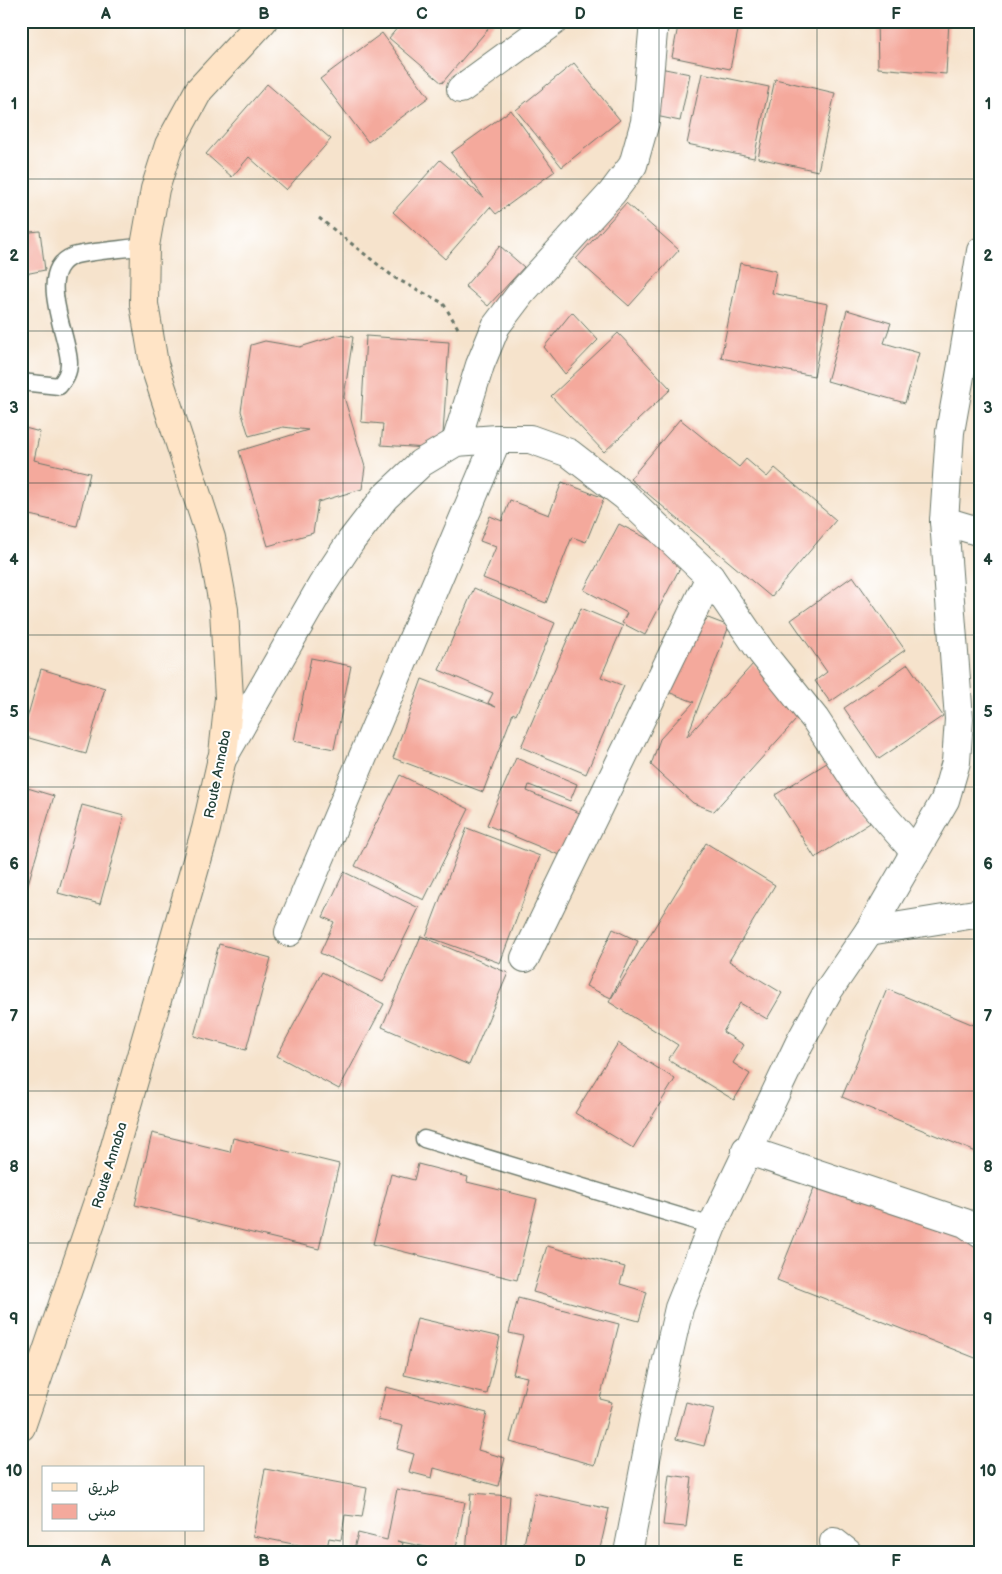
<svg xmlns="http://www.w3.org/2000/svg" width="1002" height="1574" font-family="'Balsamiq Sans','Playpen Sans Arabic',sans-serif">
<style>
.building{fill:#f4a99c}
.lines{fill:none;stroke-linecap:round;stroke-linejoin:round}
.lane-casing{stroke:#6a7769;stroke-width:19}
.street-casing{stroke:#6a7769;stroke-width:30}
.secondary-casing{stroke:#6a7769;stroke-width:30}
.path{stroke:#6a7769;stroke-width:3;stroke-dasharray:4 4;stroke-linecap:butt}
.lane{stroke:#fff;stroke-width:16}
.street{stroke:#fff;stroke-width:28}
.secondary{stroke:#ffe4c6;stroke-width:28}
.grid{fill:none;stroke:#1f3d34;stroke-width:1;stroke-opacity:0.55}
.labels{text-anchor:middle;stroke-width:4;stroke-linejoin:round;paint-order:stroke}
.street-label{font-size:14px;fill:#1f3d34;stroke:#fff}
.neatline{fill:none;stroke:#1f3d34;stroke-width:2}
.grid-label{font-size:16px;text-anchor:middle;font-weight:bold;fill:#1f3d34}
</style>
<rect width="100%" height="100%" fill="#fff"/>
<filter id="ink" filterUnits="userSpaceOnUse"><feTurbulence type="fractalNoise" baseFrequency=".02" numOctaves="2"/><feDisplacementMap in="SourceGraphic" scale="10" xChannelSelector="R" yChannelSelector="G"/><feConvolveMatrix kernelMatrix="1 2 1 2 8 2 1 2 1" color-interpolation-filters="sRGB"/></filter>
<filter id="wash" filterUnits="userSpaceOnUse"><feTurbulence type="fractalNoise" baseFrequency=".0096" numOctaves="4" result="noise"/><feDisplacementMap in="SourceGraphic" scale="20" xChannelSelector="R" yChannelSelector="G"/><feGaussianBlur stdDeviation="1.12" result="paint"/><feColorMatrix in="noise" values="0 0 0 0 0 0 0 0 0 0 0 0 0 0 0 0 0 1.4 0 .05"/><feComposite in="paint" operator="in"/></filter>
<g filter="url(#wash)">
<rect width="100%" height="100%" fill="#f6e3cc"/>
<g id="blocks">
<g class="building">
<path d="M403 21H493L494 22 442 83 389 38Z"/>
<path d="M679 21H740L730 69 672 57Z"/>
<path d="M877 21H949L946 74 878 68Z"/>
<path d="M382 33 429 97 368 142 320 79Z"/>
<path d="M574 63 620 120 562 167 516 110Z"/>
<path d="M660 68 690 74 680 121 651 115Z"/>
<path d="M702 73 769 87 754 158 687 144Z"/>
<path d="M775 79 835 93 818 171 758 158Z"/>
<path d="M267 84 331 139 286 190 249 157 232 177 206 154Z"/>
<path d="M511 110 555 171 496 214 490 207 445 259 393 212 440 160 484 198 451 153Z"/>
<path d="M626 203 679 250 629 306 576 259Z"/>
<path d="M40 231 45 270 25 274 28 301 21 302V233Z"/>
<path d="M500 246 524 267 488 306 465 286Z"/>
<path d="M740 263 776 271 772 293 828 304 814 376 721 358Z"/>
<path d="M847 310 891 323 884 343 919 353 905 403 827 381Z"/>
<path d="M572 312 598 340 565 374 544 347Z"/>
<path d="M618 333 671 389 604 452 551 396Z"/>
<path d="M339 335 353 337 344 397 365 467 362 489 318 502 313 533 268 546 239 451 308 430 283 427 249 436 241 411 251 345 265 341 300 347Z"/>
<path d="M366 336 449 342 442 449 381 445 383 424 361 422Z"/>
<path d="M680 419 739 467 746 459 767 477 775 468 836 520 771 597 630 479Z"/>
<path d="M21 427 40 432 34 460 90 473 77 526 21 513Z"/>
<path d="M562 482 604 498 586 542 572 537 546 603 483 578 496 547 480 541 490 516 502 521 510 500 549 515Z"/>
<path d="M619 524 685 558 645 635 622 623 627 613 584 590Z"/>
<path d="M853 576 905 650 830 702 815 681 827 672 791 620Z"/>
<path d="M474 588 555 623 516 715 513 713 483 792 393 758 422 679 496 707 488 703 493 693 439 670Z"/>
<path d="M581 608 623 626 601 677 624 686 586 774 521 747Z"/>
<path d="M708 618 729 626 687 737 753 664 805 710 714 811 693 803 651 765 660 739 694 702 668 692 694 633Z"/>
<path d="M311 658 351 666 334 749 294 741Z"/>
<path d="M908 664 943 716 879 759 844 708Z"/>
<path d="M41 669 105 688 86 754 22 736Z"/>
<path d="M516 758 577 784 570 801 529 785 527 791 582 814 564 857 487 825Z"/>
<path d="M830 761 870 823 815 858 775 795Z"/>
<path d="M400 775 469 809 424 900 355 866Z"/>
<path d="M21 786 54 796 22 904H21Z"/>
<path d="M82 805 124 816 100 904 58 893Z"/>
<path d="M467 828 540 856 500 963 426 936Z"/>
<path d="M706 843 775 885 729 961 782 993 767 1019 740 1003 723 1032 744 1045 733 1063 750 1074 734 1100 668 1060 678 1045 609 1002Z"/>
<path d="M344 872 419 908 383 982 320 953 334 922 323 917Z"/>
<path d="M613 929 638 941 611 998 586 986Z"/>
<path d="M421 936 508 973 469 1065 382 1027Z"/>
<path d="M219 944 271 958 246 1050 194 1036Z"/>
<path d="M322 972 384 1004 339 1089 277 1056Z"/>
<path d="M887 989 981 1028V1154L842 1097Z"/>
<path d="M618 1043 675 1079 633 1148 575 1113Z"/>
<path d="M152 1133 230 1152 233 1138 339 1164 319 1249 135 1205Z"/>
<path d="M418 1164 468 1177 467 1182 537 1199 517 1280 373 1244 391 1174 414 1180Z"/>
<path d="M818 1178 981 1242V1353L978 1359 777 1280Z"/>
<path d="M547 1246 625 1267 620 1284 647 1292 639 1321 533 1292Z"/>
<path d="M518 1298 619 1324 600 1399 612 1402 595 1465 510 1442 527 1377 513 1374 523 1336 509 1333Z"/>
<path d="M417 1318 500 1337 487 1394 404 1375Z"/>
<path d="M386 1387 487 1413 478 1450 505 1458 498 1486 434 1468 432 1478 409 1472 414 1454 397 1449 403 1426 378 1420Z"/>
<path d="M686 1402 714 1409 704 1446 676 1439Z"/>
<path d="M265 1469 367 1488 362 1517 345 1515 341 1540 329 1538 326 1553H307L308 1547 253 1536Z"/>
<path d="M669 1475 692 1478 686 1527 663 1525Z"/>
<path d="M397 1489 465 1502 455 1553 397 1541 403 1543 401 1550 409 1553H353L358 1533 387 1540Z"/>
<path d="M471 1493 510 1496 505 1553H466Z"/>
<path d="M535 1493 609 1509 599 1553H522Z"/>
</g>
</g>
</g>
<g filter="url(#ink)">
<use href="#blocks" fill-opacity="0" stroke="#6a7769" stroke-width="1"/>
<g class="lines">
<defs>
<g id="lane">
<path d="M21 382 59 386C65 379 69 373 69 363 69 336 34 271 73 256 89 251 127 249 145 246"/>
<path d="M424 1139 712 1226"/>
</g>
<g id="street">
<path d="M461 89 554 21"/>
<path d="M962 365 981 251"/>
<path d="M456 442 480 365 496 326 521 293 612 193 633 165 645 122 654 21"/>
<path d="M944 521 981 532"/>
<path d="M221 761 322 585 351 541 385 497 421 463 456 442 497 439H530L569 453 626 497 710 577 762 653 815 719 862 791 915 852"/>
<path d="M869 931 981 913"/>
<path d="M289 932 497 439"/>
<path d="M525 958 710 577"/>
<path d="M746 1150 965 1223 981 1234"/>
<path d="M834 1542 848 1553"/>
<path d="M628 1553 654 1417 679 1308 712 1226 799 1044 828 991 869 931 945 800 956 762 959 719 944 521 950 432 962 365 981 353"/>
</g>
<path id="secondary" d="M21 1427 106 1178 206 829 223 754 229 698 224 610 211 538 154 364 144 304 145 246 155 189 169 145 199 90 263 21"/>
</defs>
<use href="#lane" class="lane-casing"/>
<use href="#street" class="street-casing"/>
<use href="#secondary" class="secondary-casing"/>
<path class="path" d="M319 218 395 278 443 303 458 328"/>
<use href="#lane" class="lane"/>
<use href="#street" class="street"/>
<use href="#secondary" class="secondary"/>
</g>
</g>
<path class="grid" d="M185 21V1468M343 21V1553M501 21V1553M659 21V1553M817 21V1553M21 179H981M21 331H981M21 483H981M21 635H981M21 787H981M21 939H981M21 1091H981M21 1243H981M21 1395H981M185 1530V1553"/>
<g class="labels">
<g class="street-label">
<text transform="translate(217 774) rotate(-79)" y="5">Route Annaba</text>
<text transform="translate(109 1165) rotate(-73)" y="5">Route Annaba</text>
</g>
</g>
<rect width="1002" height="1574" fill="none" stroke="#fff" stroke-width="55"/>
<rect x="42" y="1466" width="162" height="65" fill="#ffffff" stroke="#a5b1ae"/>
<rect x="52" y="1483" width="25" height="8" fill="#ffe4c6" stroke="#a5b1ae"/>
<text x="88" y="1492" font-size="15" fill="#1f3d34">طريق</text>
<rect x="52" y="1504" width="25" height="15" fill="#f4a99c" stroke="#a5b1ae"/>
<text x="88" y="1516" font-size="15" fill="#1f3d34">مبنى</text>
<rect x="28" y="28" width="946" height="1518" class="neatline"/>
<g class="grid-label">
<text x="106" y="19">A</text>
<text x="264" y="19">B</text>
<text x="422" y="19">C</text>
<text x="580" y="19">D</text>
<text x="738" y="19">E</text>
<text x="896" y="19">F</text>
<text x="14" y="109">1</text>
<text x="988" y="109">1</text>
<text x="14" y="261">2</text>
<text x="988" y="261">2</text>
<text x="14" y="413">3</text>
<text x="988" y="413">3</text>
<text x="14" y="565">4</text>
<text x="988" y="565">4</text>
<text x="14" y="717">5</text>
<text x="988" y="717">5</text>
<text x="14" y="869">6</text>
<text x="988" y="869">6</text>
<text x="14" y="1021">7</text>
<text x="988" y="1021">7</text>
<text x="14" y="1172">8</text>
<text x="988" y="1172">8</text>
<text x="14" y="1324">9</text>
<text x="988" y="1324">9</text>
<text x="14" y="1476">10</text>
<text x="988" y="1476">10</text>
<text x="106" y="1566">A</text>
<text x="264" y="1566">B</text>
<text x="422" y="1566">C</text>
<text x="580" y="1566">D</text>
<text x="738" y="1566">E</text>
<text x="896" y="1566">F</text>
</g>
</svg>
